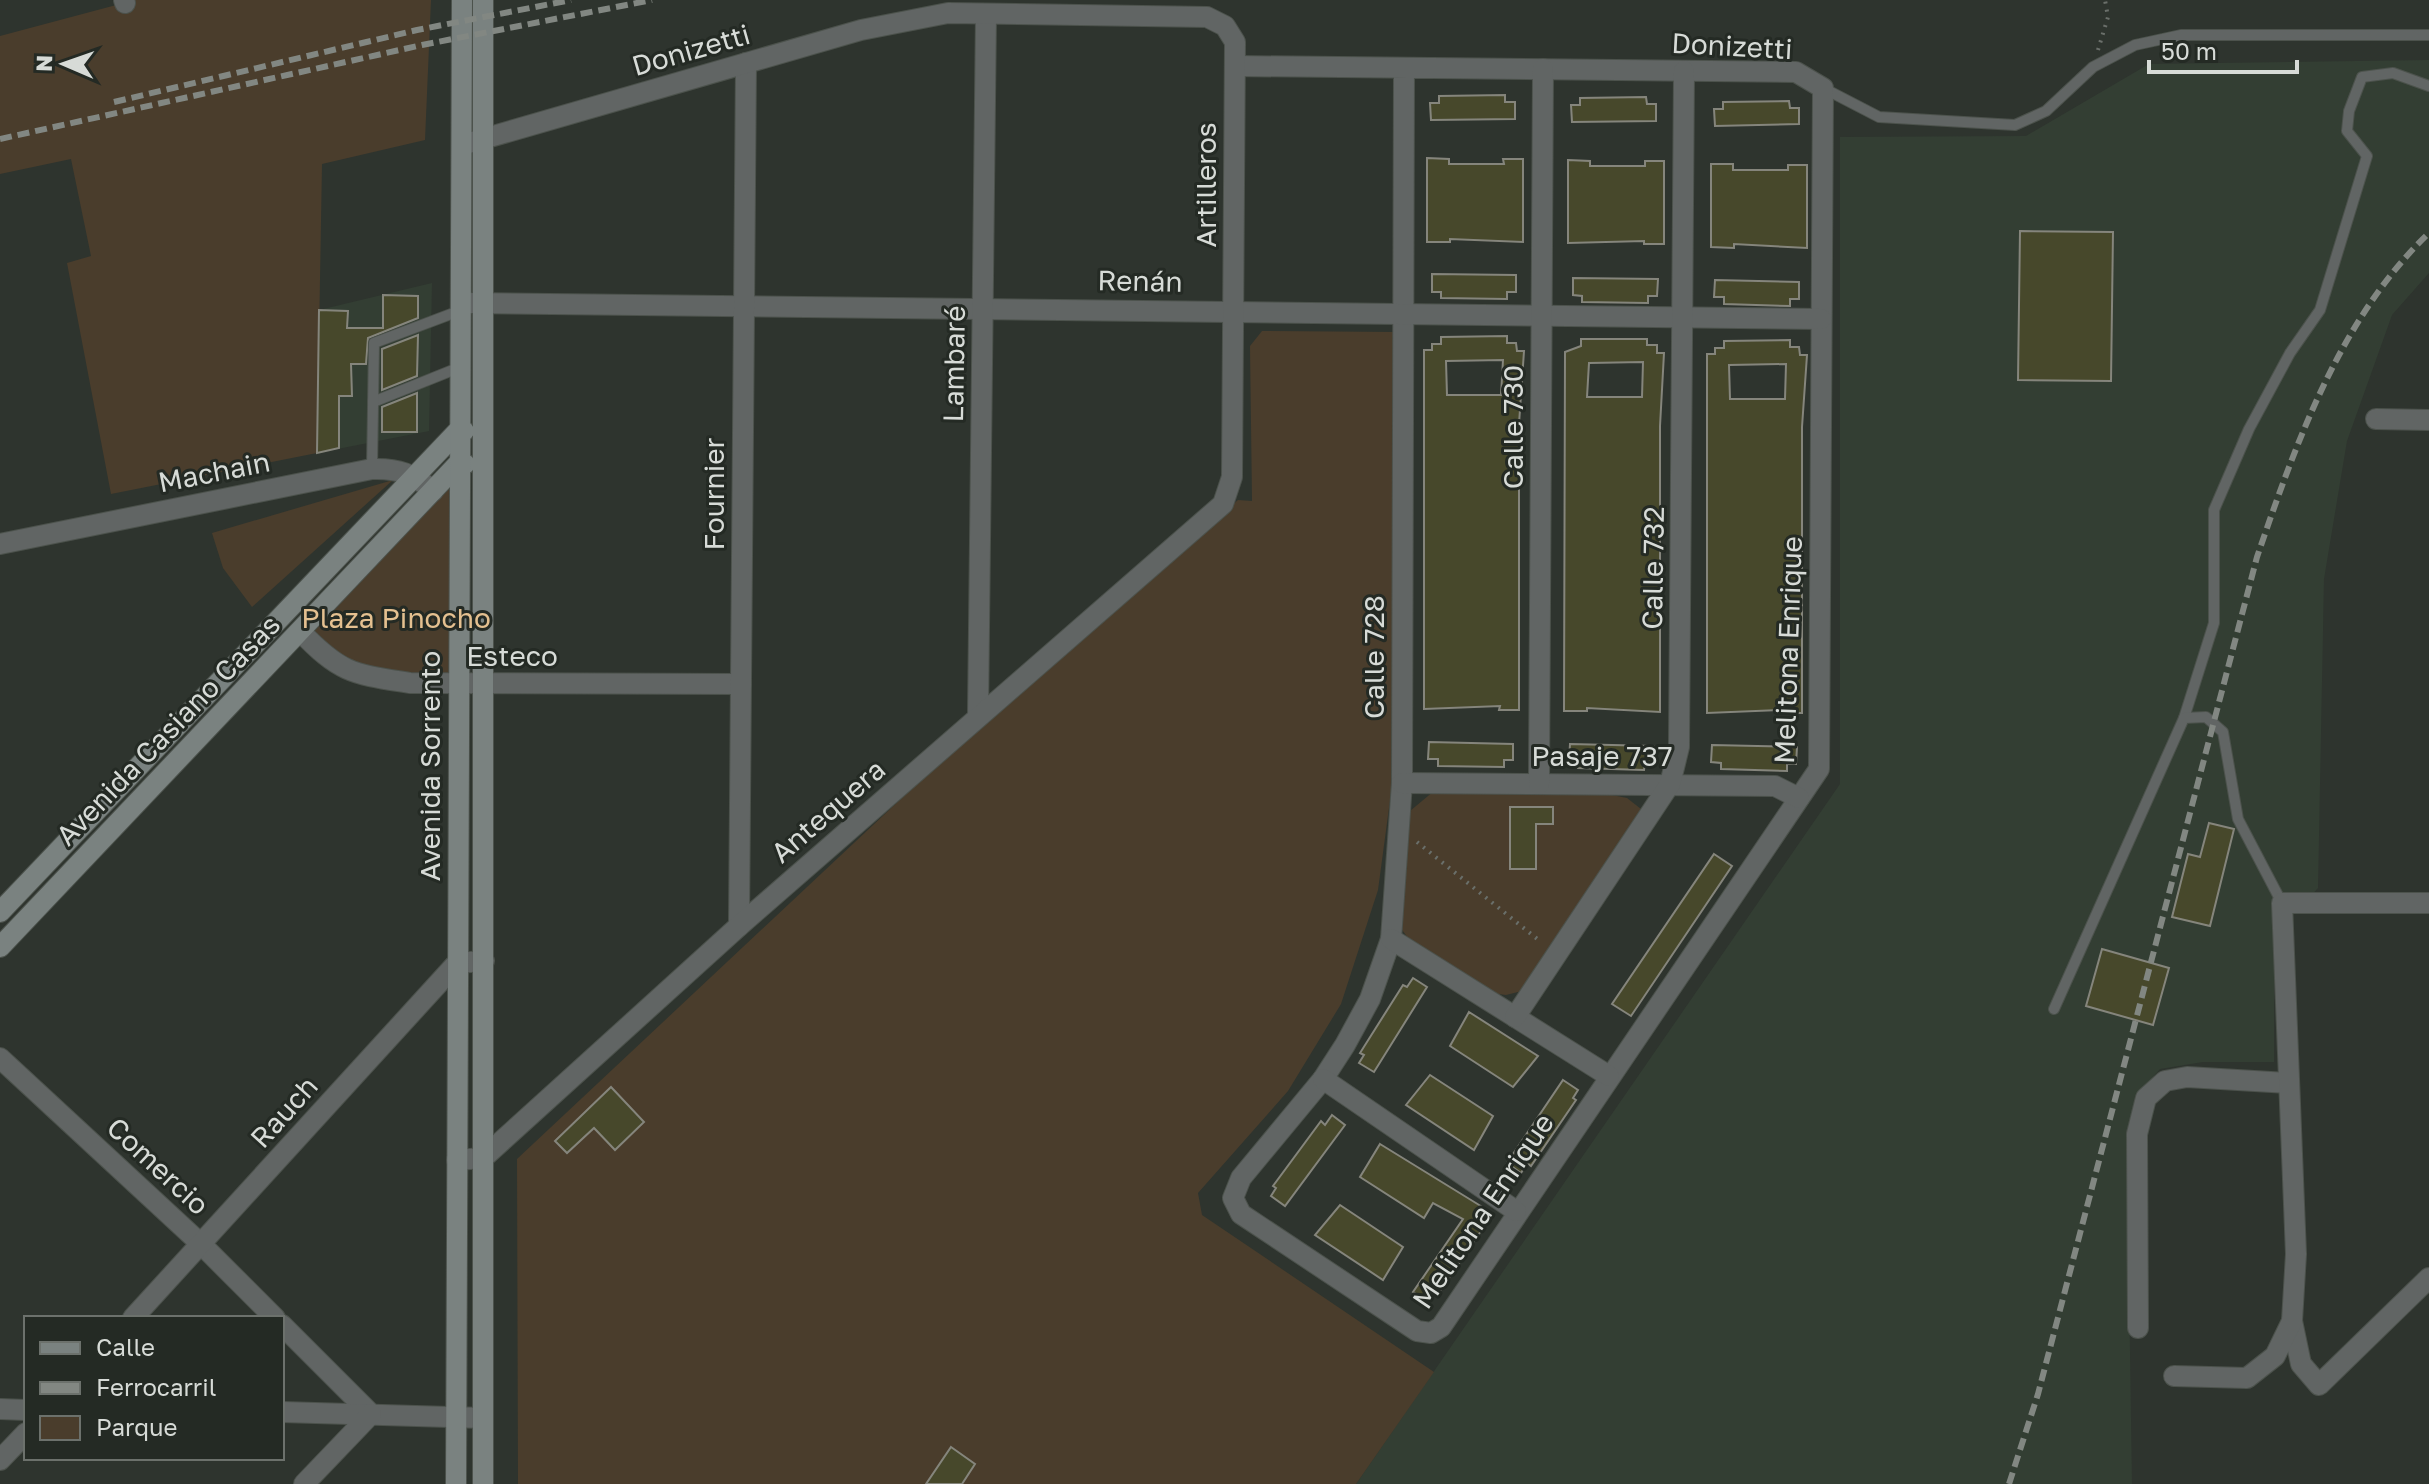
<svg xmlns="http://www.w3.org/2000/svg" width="2429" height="1484" font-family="'Golos Text',sans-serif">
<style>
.built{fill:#333e33}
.green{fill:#4a3d2c}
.building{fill:#47482b;stroke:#85857c;stroke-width:2;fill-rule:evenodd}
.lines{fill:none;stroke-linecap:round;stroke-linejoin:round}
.lane-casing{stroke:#4c524c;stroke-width:12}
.street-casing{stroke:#4c524c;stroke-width:22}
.secondary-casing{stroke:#4c524c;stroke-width:22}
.path{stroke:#6a6f6a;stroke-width:4;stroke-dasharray:2 6;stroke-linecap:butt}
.lane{stroke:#616564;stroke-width:10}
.street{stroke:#616564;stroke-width:20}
.secondary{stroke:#7a8280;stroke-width:20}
.rail{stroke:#828782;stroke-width:6;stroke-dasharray:12 6;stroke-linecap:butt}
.labels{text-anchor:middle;stroke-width:6;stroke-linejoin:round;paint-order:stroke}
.street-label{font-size:28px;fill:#d7dbd7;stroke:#242a24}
.park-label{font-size:28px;fill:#e4c090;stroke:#242a24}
</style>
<rect width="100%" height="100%" fill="#2e342e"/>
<g class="built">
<path d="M2429 60V273L2392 315 2347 441 2324 579 2318 888 2274 935V1062H2203L2160 1069 2135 1097 2127 1151 2132 1484H1356L1840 784V137L2026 136 2149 64Z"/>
<path d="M432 283 429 431 317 453 319 310Z"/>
</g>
<g class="green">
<path d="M135 0H431L425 140 322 164 317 453 111 494 67 263 91 256 71 159 0 174V36Z"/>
<path d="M1262 331 1396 332 1391 793 1378 890 1341 1004 1288 1091 1198 1193 1202 1215 1434 1372 1356 1484H518L517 1159 968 736 1238 500 1252 501 1250 346Z"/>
<path d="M458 464V683L358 675 300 631Z"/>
<path d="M393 480 252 607 223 568 212 533Z"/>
<path d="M1434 791 1612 795 1627 798 1641 809 1638 819 1522 991 1506 995 1491 993 1408 938 1400 927 1410 811Z"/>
</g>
<g class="building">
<path d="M1505 95V102H1515V119L1431 120 1430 103H1439V96Z"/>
<path d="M1646 97 1647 104H1656V121L1572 122 1571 105H1580V98Z"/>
<path d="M1789 101 1790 108H1799V124L1715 126 1714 109H1723V102Z"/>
<path d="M1427 158 1449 159V164H1504L1503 159H1523V242L1450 239V242H1427Z"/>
<path d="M1568 160 1590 161V166H1645V161H1664V244H1644V241L1568 243Z"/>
<path d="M1711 164H1733V170H1788V165H1807V248L1734 244V248L1711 247Z"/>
<path d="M2020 231 2113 232 2111 381 2018 380Z"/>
<path d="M1432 274 1516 275V292H1507V299L1441 298V292H1432Z"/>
<path d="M1573 278 1658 279 1657 296H1648V303L1582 302V296L1573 295Z"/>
<path d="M1715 280 1799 282V299H1790V306L1724 304V297H1714Z"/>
<path d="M383 295 418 296V318L368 338 366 364H351L352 396H339V448L317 453 319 310 348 311 347 328H383Z"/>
<path d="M418 335 417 376 382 390V349Z"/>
<path d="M1507 336V343H1516L1517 351H1524L1519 424V710H1499L1500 706 1424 709V350H1432V344H1441V337ZM1503 360 1501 395H1447L1446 361Z"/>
<path d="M1581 339H1647V345H1657V353H1664L1660 426V712L1587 708V711H1564L1565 352 1581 346ZM1643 362 1642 397H1587L1589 363Z"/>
<path d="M1790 340V347H1799L1800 355H1807L1802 427V713H1783V710L1707 713V354H1715V348H1724V341ZM1786 364 1785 399H1730L1729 365Z"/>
<path d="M417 393V432H382V407Z"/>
<path d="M1429 742 1513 744V760H1504V767L1438 766V759H1428Z"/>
<path d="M1570 744 1654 746V763H1645L1644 770 1578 768 1579 761H1569Z"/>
<path d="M1712 745 1797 747 1796 764H1787V771L1721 769V763L1711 762Z"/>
<path d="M1510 807H1553V824H1536V869H1510Z"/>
<path d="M2209 823 2234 829 2210 926 2172 917 2188 854 2200 857Z"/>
<path d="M1714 854 1732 866 1631 1016 1612 1004Z"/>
<path d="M2102 949 2169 968 2153 1025 2086 1006Z"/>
<path d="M1413 978 1427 987 1374 1072 1359 1063 1364 1055 1360 1053 1403 985 1407 987Z"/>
<path d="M1469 1012 1538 1056 1513 1087 1450 1046Z"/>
<path d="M1430 1075 1493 1116 1474 1150 1406 1105Z"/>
<path d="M1563 1080 1578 1090 1573 1098 1576 1100 1531 1166 1527 1163 1521 1173 1507 1163Z"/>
<path d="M611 1087 644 1122 615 1150 594 1128 567 1153 555 1141Z"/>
<path d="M1332 1115 1345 1125 1285 1206 1271 1196 1276 1188 1273 1186 1321 1121 1325 1125Z"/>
<path d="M1380 1144 1484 1208 1480 1215 1485 1218 1479 1226 1483 1228 1438 1294 1433 1291 1427 1301 1413 1292 1463 1219 1433 1203 1424 1218 1360 1177Z"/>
<path d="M1340 1205 1403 1247 1383 1280 1315 1235Z"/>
<path d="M951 1447 975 1464 962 1484H926Z"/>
</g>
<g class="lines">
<defs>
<g id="lane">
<path d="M1823 88 1879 117 2015 125 2046 111 2093 67 2135 45 2181 35H2429"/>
<path d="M373 402 458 368"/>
<path d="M372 469 374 343 459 311"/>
<path d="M2184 718 2214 623V510L2249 429 2290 353 2320 310 2367 156 2347 131 2349 111 2362 77 2393 73 2429 86"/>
<path d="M2054 1009 2184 718 2206 717 2223 732 2238 819 2282 903"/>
</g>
<g id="street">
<path d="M124 0 125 3"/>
<path d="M1235 66 1796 72 1823 88 1819 769 1441 1327 1431 1333 1417 1331 1241 1214 1233 1198 1241 1178 1323 1079 1345 1045 1370 999 1391 939 1402 783 1404 68"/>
<path d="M467 303 1821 319"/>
<path d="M2376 419 2429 420"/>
<path d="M0 544 372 469C398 468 414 474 433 491"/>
<path d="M300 631C341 674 353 674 410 683L741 684"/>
<path d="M978 716 986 14"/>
<path d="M1402 783 1775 786 1799 798"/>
<path d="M1539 784 1543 69"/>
<path d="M739 926 746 63"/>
<path d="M1391 939 1609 1076"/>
<path d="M1515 1017 1670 784 1679 747 1684 71"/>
<path d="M0 1058 201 1244 275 1318"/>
<path d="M1323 1079 1516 1211"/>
<path d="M457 1160 483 1158 739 926 1223 504 1232 477 1235 42 1225 26 1207 17 948 13 861 30 469 143"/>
<path d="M133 1318 457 963 484 961"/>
<path d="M2292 1321 2301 1364 2319 1385 2429 1278"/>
<path d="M282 1325 371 1414"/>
<path d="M2138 1328 2137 1134 2146 1098 2165 1081 2187 1077 2289 1083"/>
<path d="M2174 1376 2247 1378 2275 1356 2292 1321 2296 1254 2282 903H2429"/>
<path d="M0 1409 26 1410"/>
<path d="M282 1412 483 1418"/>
<path d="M0 1460 26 1433"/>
<path d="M304 1484 371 1414"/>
</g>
<g id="secondary">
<path d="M0 912 458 431H464"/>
<path d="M0 947 458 464H465"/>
<path d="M456 1484 462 0"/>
<path d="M483 1484V0"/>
</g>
</defs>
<use href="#lane" class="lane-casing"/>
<use href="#street" class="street-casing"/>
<use href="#secondary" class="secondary-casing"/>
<g class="path">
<path d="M2098 50 2108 17 2105 0"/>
<path d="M1417 842 1541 942"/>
</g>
<use href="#lane" class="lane"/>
<use href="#street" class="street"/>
<use href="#secondary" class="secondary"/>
<g class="rail">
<path d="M114 102 417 30 571 0"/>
<path d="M0 139 422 45 652 0"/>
<path d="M2009 1484 2038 1394 2257 557C2296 443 2340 318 2429 233"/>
</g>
</g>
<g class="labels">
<g class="street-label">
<text transform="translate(1732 46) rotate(3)" y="10">Donizetti</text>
<text transform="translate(691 50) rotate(-16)" y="10">Donizetti</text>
<text transform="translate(1206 185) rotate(-90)" y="10">Artilleros</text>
<text transform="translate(1140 281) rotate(1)" y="10">Renán</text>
<text transform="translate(954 364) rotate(-89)" y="10">Lambaré</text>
<text transform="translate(1513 427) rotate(-90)" y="10">Calle 730</text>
<text transform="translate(214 472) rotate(-11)" y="10">Machain</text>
<text transform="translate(714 494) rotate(-90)" y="10">Fournier</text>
<text transform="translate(1653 568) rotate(-89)" y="10">Calle 732</text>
<text transform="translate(1788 650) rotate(-88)" y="10">Melitona Enrique</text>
<text x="512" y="666">Esteco</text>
<text transform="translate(1374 657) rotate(-90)" y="10">Calle 728</text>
<text transform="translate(168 730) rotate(-46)" y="10">Avenida Casiano Casas</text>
<text x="1602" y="766">Pasaje 737</text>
<text transform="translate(430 766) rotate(-90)" y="10">Avenida Sorrento</text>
<text transform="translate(828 811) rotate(-41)" y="10">Antequera</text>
<text transform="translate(284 1112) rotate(-48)" y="10">Rauch</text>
<text transform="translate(158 1166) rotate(43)" y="10">Comercio</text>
<text transform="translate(1483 1211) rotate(-56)" y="10">Melitona Enrique</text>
</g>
<g class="park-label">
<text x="396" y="628">Plaza Pinocho</text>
</g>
</g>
<rect x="24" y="1316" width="260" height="144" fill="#242a24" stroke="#6c716c" stroke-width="2"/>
<rect x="40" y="1342" width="40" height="12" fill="#7a8280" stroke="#6c716c" stroke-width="2"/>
<text x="96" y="1356" font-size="24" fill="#d7dbd7">Calle</text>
<rect x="40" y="1382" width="40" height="12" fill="#828782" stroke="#6c716c" stroke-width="2"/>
<text x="96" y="1396" font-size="24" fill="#d7dbd7">Ferrocarril</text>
<rect x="40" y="1416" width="40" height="24" fill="#4a3d2c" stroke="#6c716c" stroke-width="2"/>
<text x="96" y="1436" font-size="24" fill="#d7dbd7">Parque</text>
<g transform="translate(64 64) rotate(272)" stroke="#242a24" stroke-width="6" paint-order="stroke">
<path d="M0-6L14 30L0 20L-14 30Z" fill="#d7dbd7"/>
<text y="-12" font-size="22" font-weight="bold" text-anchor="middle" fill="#d7dbd7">N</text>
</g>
<path d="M2149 60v12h148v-12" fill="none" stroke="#d7dbd7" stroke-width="4"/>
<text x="2161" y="60" font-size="24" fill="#d7dbd7" stroke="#242a24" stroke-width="6" paint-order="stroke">50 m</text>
</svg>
